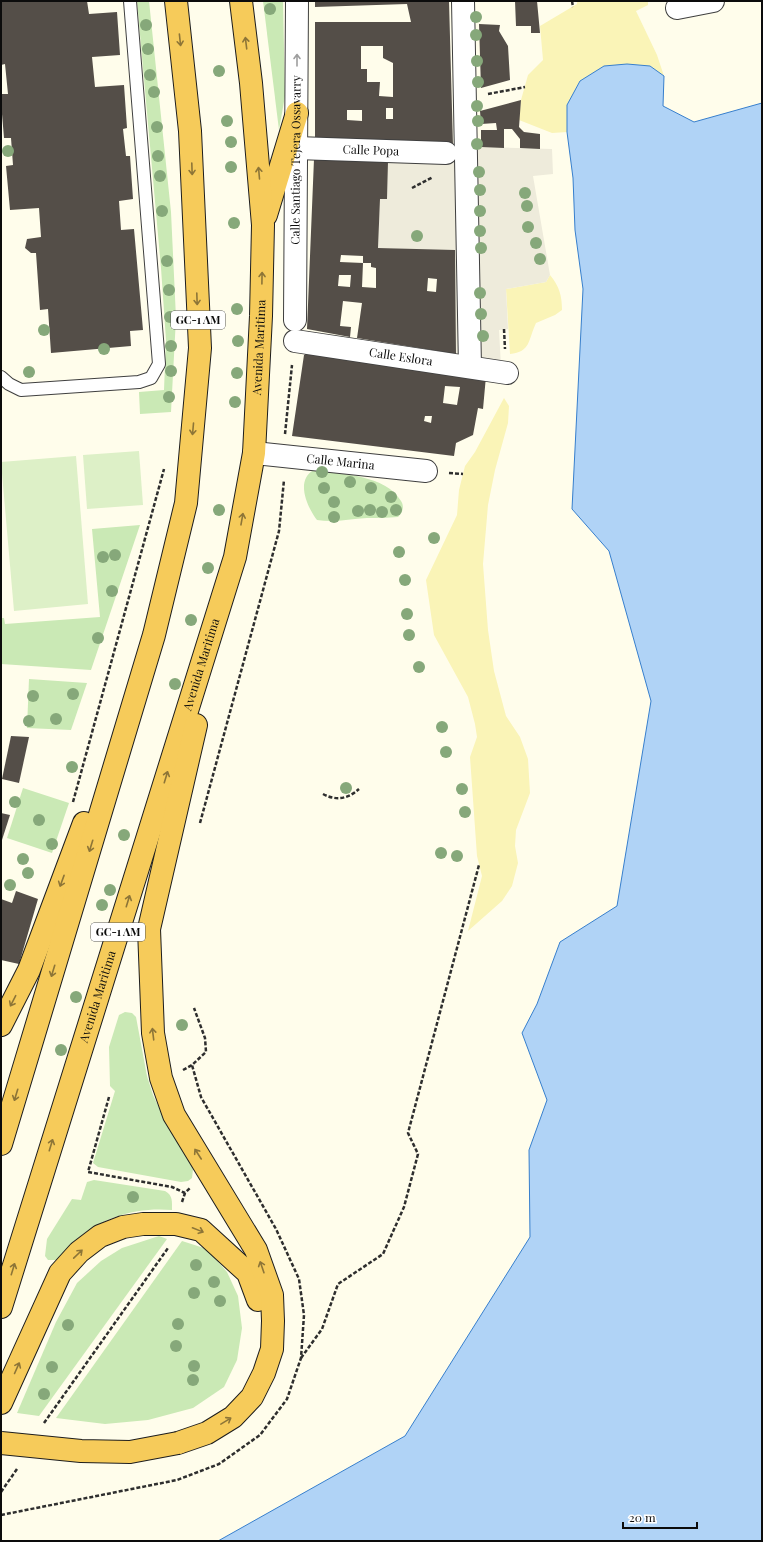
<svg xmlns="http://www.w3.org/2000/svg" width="763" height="1542" font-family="'Playfair Display',serif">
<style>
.green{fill:#cae9b5}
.sand{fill:#faf4b7}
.pitch{fill:#ddf0c7}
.plaza{fill:#eeebdb}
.water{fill:#b0d3f6;stroke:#377fcd}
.building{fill:#544e48;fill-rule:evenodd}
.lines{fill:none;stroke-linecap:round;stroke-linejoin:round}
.service-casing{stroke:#3f3f3f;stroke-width:14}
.minor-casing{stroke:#3f3f3f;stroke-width:24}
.trunk-casing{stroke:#1d1d1d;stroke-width:24}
.path{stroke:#2e2e2e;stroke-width:2.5;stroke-dasharray:4 2;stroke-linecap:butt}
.service{stroke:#fff;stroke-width:12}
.minor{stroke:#fff;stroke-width:22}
.trunk{stroke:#f6cb5a;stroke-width:22}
.trunk-bridge-casing{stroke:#1d1d1d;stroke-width:24;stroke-linecap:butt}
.trunk-bridge{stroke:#f6cb5a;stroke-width:22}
.tree{fill:#86a87a}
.oneway{stroke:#8d7537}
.oneway2{stroke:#9e9e9e}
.labels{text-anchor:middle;stroke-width:4;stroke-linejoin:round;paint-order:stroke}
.shield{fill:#fff;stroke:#555;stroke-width:1}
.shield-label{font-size:11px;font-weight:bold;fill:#0c0c0c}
.street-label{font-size:12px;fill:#0c0c0c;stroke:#fff}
</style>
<rect width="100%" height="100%" fill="#fffdeb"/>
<g class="green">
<path d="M137 1H149L171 212 176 318 171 412 140 414 139 392 164 390 166 340 161 268Z"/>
<path d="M263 1H283L285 96 279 130Z"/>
<path d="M314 470C341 474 386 475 401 501 405 507 402 513 398 517 388 518 377 518 367 518 349 519 334 523 317 520 307 507 295 480 314 470Z"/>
<path d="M140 525 91 670 1 664V618H4L5 624 100 617 92 529Z"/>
<path d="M29 679 87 683 71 730 27 728Z"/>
<path d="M23 788 69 803 52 853 7 838Z"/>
<path d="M125 1012 132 1013 136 1017 147 1076 153 1095 166 1122 193 1169 192 1178 188 1181 181 1182 98 1167 93 1163 115 1091 110 1086 109 1047 119 1015Z"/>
<path d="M94 1180 165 1191C173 1195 172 1202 172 1210 138 1207 105 1216 78 1238 70 1244 64 1253 56 1260H48L45 1256 47 1239 72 1199 81 1200 87 1182Z"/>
<path d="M159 1236 167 1239 39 1416 17 1413 56 1322 77 1283 101 1261 122 1248Z"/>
<path d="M182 1241 207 1249 227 1272 238 1296 242 1328 237 1360 224 1387 193 1408 148 1420 105 1424 56 1418Z"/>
</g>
<g class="sand">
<path d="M577 1H648V5L636 11 657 55 664 76 650 66H604L580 81 567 105V132L552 133 519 120 521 100 528 75 543 60 540 26 577 4Z"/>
<path d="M550 275C559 286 562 295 562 310L555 315 536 323C528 340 531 352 510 354L506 289 546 282Z"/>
<path d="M504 398 509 406 508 423 495 470 488 505 483 564 488 630 494 671 506 716 520 737 528 759 530 793 516 830 515 846 518 863 512 886 502 901 468 931 482 876 477 856 470 757 477 737 475 724 468 697 434 635 426 580 457 515 459 490 465 466 475 452Z"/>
</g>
<g class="pitch">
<path d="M139 451 143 505 87 509 83 455Z"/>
<path d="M76 456 88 604 14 611 1 462Z"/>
</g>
<path class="plaza" d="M453 146 552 149 553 174 533 176 550 275 546 282 506 289 508 329 499 330 501 366 456 360 455 251 378 248 380 199H387L388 162 453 164Z"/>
<path class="water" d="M627 64 650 66 664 76 663 106 694 122 762 103V1541H218L405 1436 530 1237 529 1150 547 1100 522 1033 537 1004 560 942 617 906 651 701 609 551 572 509 583 289 575 230 573 178 567 132V105L580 81 604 66Z"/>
<g class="building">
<path d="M1 1H87L89 14 117 12 120 55 92 57 95 87 124 85 127 128 123 129 126 156H130L133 199 119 201 121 230 134 229 143 330 130 331 131 346 51 353 48 309 40 310 36 253H31L25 248 27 239 41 237 39 208 10 210 6 166 13 165 11 138H4L1 102V94H8L5 64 1 65Z"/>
<path d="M315 1H449L453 146 315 142V22H411L407 4 315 7ZM361 46H383V58L393 63V97L379 96 380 82H367V69H361ZM386 108H393V119H386ZM347 110H362V121L347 120Z"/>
<path d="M515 1H537L540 33H531V26H516Z"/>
<path d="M479 24 500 25 499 31 508 46 510 80 481 88Z"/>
<path d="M521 100 519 127 524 132 540 134V149L520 148V139L512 129H504V148L481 147V130H497L496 123 481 124 480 111Z"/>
<path d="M314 159 388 162 387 199H380L378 248 455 250 456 354 357 338 362 303 343 301 340 326 351 327 350 337 307 329ZM341 255 363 256V263H371V267L376 268V288L362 287 363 263 340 262ZM339 275H351L350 287 338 286ZM428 278 437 279 436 292 427 291Z"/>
<path d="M313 349 486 376 483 409 478 408 473 435 456 443 454 456 292 436 304 355ZM445 386 460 387 457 405 443 403ZM425 416H432L431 423 424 421Z"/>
<path d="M11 736 29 737 19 783 2 779Z"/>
<path d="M1 813 10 815 1 843Z"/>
<path d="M16 891 38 899 19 964 1 960V899L12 903Z"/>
</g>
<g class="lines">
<defs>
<path id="service" d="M1 377 9 384 21 390 139 382 151 378 159 364 130 1"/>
<g id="minor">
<path d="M463 1 470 367"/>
<path d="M677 8 713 1"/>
<path id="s1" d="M296 148 446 153"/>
<path id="s2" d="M295 320 297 1"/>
<path id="s3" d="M295 341 507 373"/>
<path id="s4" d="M254 453 426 471"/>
</g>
<g id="trunk">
<path d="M266 215 297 113"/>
<path d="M1 1025 29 970 84 823"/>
<path d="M1 1144 154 635 186 503 200 348 190 131 176 1"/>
<path id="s5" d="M1 1307 235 557 254 453 261 316 263 225 251 83 241 1"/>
<path d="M1 1403 60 1273 79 1252 100 1236 123 1227 143 1224H176L201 1230 248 1273 258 1300"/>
<path d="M178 1443 207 1433 233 1417 252 1397 264 1373 272 1349 273 1321 272 1295 256 1250 174 1115 161 1078 153 1033 149 929 196 725"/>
</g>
</defs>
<use href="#service" class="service-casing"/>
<use href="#minor" class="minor-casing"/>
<use href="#trunk" class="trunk-casing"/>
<g class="path">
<path d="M572 1 573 7"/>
<path d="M488 94 525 87"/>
<path d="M412 188 433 177"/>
<path d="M504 329 505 349"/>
<path d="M285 434 292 365"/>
<path d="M449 473 463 474"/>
<path d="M323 794C336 801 348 799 359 789"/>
<path d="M73 802 164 469"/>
<path d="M200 823 279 531 284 480"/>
<path d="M183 1070 192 1065 206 1052 205 1038 194 1008"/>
<path d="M109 1097 88 1172 172 1187 185 1193"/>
<path d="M182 1202 185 1193 190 1188"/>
<path d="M301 1358 322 1329 338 1284 383 1254 404 1207 418 1154 408 1133 479 865"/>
<path d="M44 1423 168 1248"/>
<path d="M1 1492 17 1469"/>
<path d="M1 1515 177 1480 219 1464 260 1435 287 1399 301 1358 304 1315 299 1279 276 1229 201 1097 192 1065"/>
</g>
<use href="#service" class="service"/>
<use href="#minor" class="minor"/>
<use href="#trunk" class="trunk"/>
<defs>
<path id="trunk-bridge" d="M1 1443 81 1451 130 1452 178 1443"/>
</defs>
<use href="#trunk-bridge" class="trunk-bridge-casing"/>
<use href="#trunk-bridge" class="trunk-bridge"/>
</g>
<g class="tree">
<circle cx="270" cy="9" r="6"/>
<circle cx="476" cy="17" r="6"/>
<circle cx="146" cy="25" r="6"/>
<circle cx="476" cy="35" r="6"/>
<circle cx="148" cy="49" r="6"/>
<circle cx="477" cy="61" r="6"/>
<circle cx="219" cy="71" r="6"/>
<circle cx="150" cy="75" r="6"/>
<circle cx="478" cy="82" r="6"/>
<circle cx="154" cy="92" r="6"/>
<circle cx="477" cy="106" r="6"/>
<circle cx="227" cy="121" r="6"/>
<circle cx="478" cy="121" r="6"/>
<circle cx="157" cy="127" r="6"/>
<circle cx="231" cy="142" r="6"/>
<circle cx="477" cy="144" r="6"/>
<circle cx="8" cy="151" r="6"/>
<circle cx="158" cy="156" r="6"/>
<circle cx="231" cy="167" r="6"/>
<circle cx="479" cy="172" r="6"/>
<circle cx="160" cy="176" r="6"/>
<circle cx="480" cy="190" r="6"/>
<circle cx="525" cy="193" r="6"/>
<circle cx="527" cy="206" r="6"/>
<circle cx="162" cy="211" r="6"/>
<circle cx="480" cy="211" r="6"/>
<circle cx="234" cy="223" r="6"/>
<circle cx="528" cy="227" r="6"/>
<circle cx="480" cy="231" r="6"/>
<circle cx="417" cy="236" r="6"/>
<circle cx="536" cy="243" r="6"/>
<circle cx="481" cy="248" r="6"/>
<circle cx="540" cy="259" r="6"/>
<circle cx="167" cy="261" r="6"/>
<circle cx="169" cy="290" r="6"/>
<circle cx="480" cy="293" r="6"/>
<circle cx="237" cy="309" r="6"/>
<circle cx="481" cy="314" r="6"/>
<circle cx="170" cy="317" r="6"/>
<circle cx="44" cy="330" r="6"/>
<circle cx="483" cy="336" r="6"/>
<circle cx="238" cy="341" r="6"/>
<circle cx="171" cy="346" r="6"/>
<circle cx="104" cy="349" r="6"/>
<circle cx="171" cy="371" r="6"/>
<circle cx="29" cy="372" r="6"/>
<circle cx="237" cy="373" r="6"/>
<circle cx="169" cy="397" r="6"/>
<circle cx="235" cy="402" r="6"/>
<circle cx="322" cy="472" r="6"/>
<circle cx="350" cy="482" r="6"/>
<circle cx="324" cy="488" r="6"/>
<circle cx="371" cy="488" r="6"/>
<circle cx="391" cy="497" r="6"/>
<circle cx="334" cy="502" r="6"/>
<circle cx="219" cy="510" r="6"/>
<circle cx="370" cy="510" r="6"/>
<circle cx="396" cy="510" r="6"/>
<circle cx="358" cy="511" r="6"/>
<circle cx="382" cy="512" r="6"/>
<circle cx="334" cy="517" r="6"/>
<circle cx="434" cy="538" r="6"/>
<circle cx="399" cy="552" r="6"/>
<circle cx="115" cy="555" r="6"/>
<circle cx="103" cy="557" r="6"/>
<circle cx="208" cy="568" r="6"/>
<circle cx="405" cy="580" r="6"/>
<circle cx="112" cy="591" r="6"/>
<circle cx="407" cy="614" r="6"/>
<circle cx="191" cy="620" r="6"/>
<circle cx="409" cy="635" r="6"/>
<circle cx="98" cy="638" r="6"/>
<circle cx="419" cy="667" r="6"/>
<circle cx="175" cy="684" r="6"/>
<circle cx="73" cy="694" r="6"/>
<circle cx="33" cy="696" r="6"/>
<circle cx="56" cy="719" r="6"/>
<circle cx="29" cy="721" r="6"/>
<circle cx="442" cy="727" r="6"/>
<circle cx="446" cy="752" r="6"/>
<circle cx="72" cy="767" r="6"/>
<circle cx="346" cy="788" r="6"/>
<circle cx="462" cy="789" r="6"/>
<circle cx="15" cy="802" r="6"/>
<circle cx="465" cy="812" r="6"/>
<circle cx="39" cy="820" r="6"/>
<circle cx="124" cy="835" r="6"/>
<circle cx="52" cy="844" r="6"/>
<circle cx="441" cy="853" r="6"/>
<circle cx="457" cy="856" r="6"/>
<circle cx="23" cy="859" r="6"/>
<circle cx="28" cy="873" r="6"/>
<circle cx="10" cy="885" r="6"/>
<circle cx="110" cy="890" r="6"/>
<circle cx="102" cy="905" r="6"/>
<circle cx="76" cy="997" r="6"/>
<circle cx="182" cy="1025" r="6"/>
<circle cx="61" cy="1050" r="6"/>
<circle cx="133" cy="1197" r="6"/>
<circle cx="196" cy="1265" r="6"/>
<circle cx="214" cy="1282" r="6"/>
<circle cx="194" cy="1293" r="6"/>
<circle cx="220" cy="1301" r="6"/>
<circle cx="178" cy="1324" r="6"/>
<circle cx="68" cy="1325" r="6"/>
<circle cx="176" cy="1346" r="6"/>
<circle cx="194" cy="1366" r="6"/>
<circle cx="52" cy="1367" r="6"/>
<circle cx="193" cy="1380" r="6"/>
<circle cx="44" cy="1394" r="6"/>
</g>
<defs><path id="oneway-shaft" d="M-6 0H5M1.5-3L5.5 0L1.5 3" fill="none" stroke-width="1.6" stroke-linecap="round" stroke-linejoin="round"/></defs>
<g class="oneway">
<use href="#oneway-shaft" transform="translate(180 40) rotate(84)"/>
<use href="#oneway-shaft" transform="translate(246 43) rotate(-97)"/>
<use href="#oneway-shaft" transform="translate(192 169) rotate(88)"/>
<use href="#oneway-shaft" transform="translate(259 173) rotate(-95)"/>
<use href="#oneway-shaft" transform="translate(262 278) rotate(-89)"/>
<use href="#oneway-shaft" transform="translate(197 299) rotate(88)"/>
<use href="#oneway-shaft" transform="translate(193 429) rotate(95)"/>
<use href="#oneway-shaft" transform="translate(242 519) rotate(-80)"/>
<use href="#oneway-shaft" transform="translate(166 777) rotate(-73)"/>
<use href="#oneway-shaft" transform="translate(91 846) rotate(107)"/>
<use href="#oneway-shaft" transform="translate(62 881) rotate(110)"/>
<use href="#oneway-shaft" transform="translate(128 901) rotate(-73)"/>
<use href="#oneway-shaft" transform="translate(53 971) rotate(107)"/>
<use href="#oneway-shaft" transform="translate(13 1001) rotate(117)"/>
<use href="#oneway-shaft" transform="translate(153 1034) rotate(-97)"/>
<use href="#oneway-shaft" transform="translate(16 1095) rotate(107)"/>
<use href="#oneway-shaft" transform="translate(51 1145) rotate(-73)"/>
<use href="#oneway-shaft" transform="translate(198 1154) rotate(-123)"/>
<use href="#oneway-shaft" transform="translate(198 1230) rotate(22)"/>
<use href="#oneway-shaft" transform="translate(78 1254) rotate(-44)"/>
<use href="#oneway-shaft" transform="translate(262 1267) rotate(-109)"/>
<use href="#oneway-shaft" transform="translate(13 1269) rotate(-73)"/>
<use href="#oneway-shaft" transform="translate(17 1368) rotate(-66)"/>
<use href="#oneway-shaft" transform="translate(226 1421) rotate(-31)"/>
</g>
<use class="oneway2" href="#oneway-shaft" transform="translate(297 60) rotate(-90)"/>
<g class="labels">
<g class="shield">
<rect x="171" y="311" width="54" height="18" rx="3"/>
<rect x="91" y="923" width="54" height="18" rx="3"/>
</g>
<g class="shield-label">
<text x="198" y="324">GC-1 AM</text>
<text x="118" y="936">GC-1 AM</text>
</g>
<g class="street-label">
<text dy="4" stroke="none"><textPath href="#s1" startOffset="75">Calle Popa</textPath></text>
<text dy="4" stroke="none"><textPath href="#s2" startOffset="160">Calle Santiago Tejera Ossavarry</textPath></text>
<text dy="4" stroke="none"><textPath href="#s5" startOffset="997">Avenida Maritima</textPath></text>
<text dy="4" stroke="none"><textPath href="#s3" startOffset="107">Calle Eslora</textPath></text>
<text dy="4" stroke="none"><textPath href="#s4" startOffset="87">Calle Marina</textPath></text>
<text dy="4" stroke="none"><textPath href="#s5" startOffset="673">Avenida Maritima</textPath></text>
<text dy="4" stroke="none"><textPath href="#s5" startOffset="325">Avenida Maritima</textPath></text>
</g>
</g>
<rect width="763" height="1542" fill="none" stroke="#0c0c0c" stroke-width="4"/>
<path d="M623 1522v6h74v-6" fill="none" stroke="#0c0c0c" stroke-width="2"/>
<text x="629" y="1522" font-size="12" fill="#0c0c0c" stroke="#ffffff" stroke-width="3" paint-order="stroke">20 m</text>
</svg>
